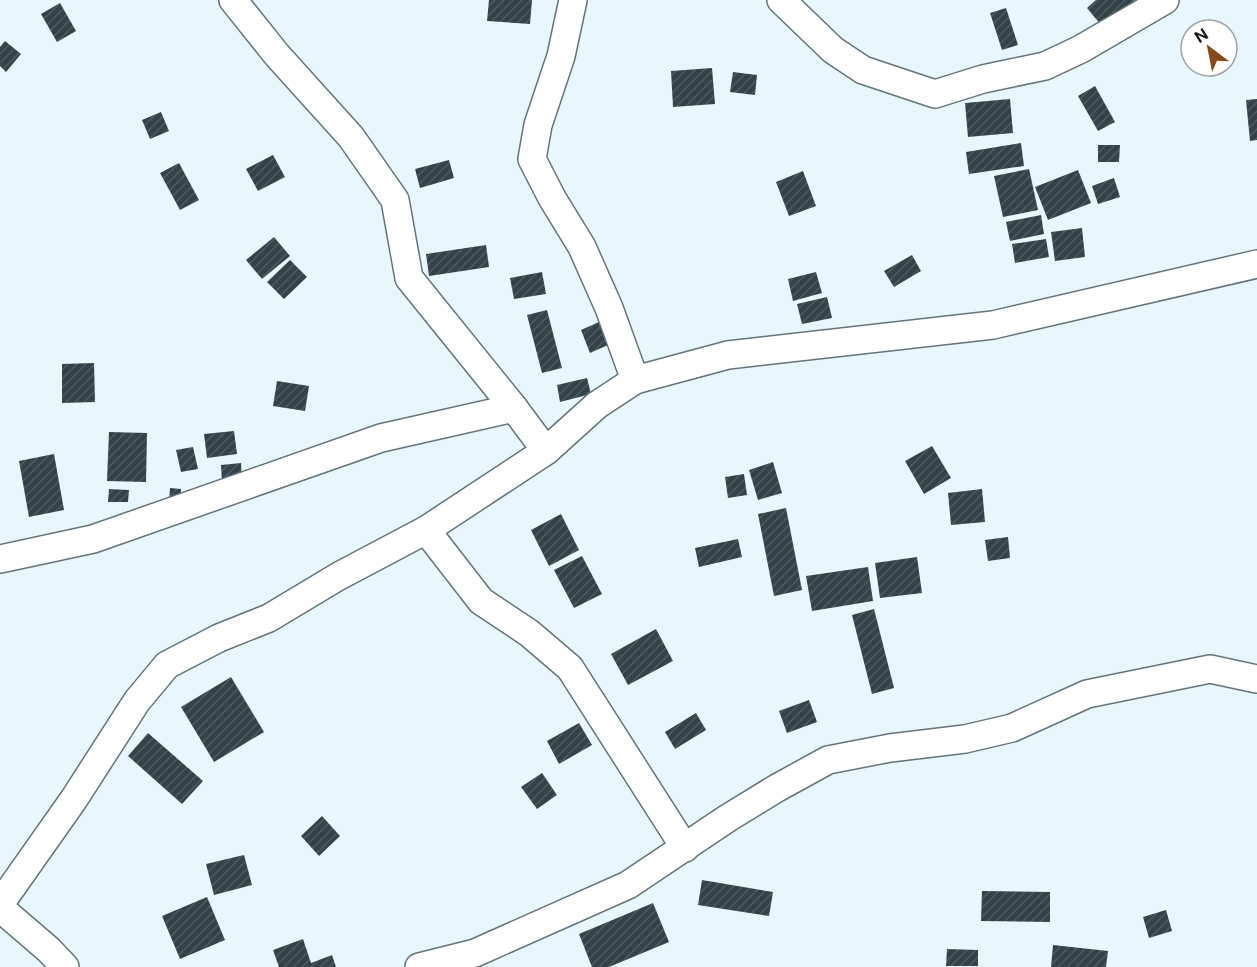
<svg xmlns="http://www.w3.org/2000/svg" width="1257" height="967" font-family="'Public Sans',sans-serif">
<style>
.building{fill:url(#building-hatch)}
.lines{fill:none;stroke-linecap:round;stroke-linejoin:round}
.minor-casing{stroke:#64737c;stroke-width:30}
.minor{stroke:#fff;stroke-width:27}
</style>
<defs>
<pattern id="building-hatch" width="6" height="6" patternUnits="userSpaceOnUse" patternTransform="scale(1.5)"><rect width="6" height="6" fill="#34424a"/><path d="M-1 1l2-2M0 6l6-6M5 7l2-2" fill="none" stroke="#4f5a61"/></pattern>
</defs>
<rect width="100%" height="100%" fill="#e8f6fe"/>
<g class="building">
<path d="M489 0H532L530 24 487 21Z"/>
<path d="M1096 0H1134L1138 5 1106 31 1087 8Z"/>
<path d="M60 3 76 31 57 42 41 14Z"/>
<path d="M1006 8 1018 45 1002 50 990 13Z"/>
<path d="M5 41 21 54 6 72 0 66V47Z"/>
<path d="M712 68 715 104 673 107 671 71Z"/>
<path d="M733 72 757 75 755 95 730 92Z"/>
<path d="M1095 86 1115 122 1098 131 1078 96Z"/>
<path d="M1010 99 1013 133 968 137 965 103Z"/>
<path d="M1257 99V140L1250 141 1246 100Z"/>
<path d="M161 112 169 131 150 139 142 120Z"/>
<path d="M1021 143 1024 166 969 174 966 152Z"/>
<path d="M1098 145H1120L1119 162H1098Z"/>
<path d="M273 155 285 177 258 191 246 169Z"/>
<path d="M449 160 454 178 420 188 415 169Z"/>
<path d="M179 163 199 200 180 210 160 173Z"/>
<path d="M1029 169 1038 210 1003 217 994 176Z"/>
<path d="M1078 170 1091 203 1048 220 1035 187Z"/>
<path d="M803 171 816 206 789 216 776 182Z"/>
<path d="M1114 178 1120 197 1098 204 1092 186Z"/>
<path d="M1041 215 1044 234 1010 241 1006 222Z"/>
<path d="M1082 228 1085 257 1055 261 1051 232Z"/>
<path d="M274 237 290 256 262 279 246 260Z"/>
<path d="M1046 239 1049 257 1015 263 1012 244Z"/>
<path d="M486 245 489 267 429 276 426 254Z"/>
<path d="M912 255 921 271 894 287 884 271Z"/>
<path d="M290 260 307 277 284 299 267 282Z"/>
<path d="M542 272 546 294 514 299 510 278Z"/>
<path d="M816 272 822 293 793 301 788 279Z"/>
<path d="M827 297 832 318 802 324 797 304Z"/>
<path d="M547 310 562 368 542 373 527 315Z"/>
<path d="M599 322 608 345 590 353 581 330Z"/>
<path d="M94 363 95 402 62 403V364Z"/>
<path d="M587 378 591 394 560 402 557 385Z"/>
<path d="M277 381 309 386 305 411 273 406Z"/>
<path d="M234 431 237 454 207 458 204 434Z"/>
<path d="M109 432 147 433 146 482 107 481Z"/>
<path d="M932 446 951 478 924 494 905 461Z"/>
<path d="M193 447 198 469 181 472 176 450Z"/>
<path d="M54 454 64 510 29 517 19 461Z"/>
<path d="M773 462 782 493 758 500 749 470Z"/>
<path d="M241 463 242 481 222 482 221 465Z"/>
<path d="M744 474 747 495 728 498 725 477Z"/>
<path d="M170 488 181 489 180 504 169 503Z"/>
<path d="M109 489 129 490 128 502H108Z"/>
<path d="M982 489 985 522 951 525 948 493Z"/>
<path d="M786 508 802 590 774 596 758 514Z"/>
<path d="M561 514 579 550 549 566 531 530Z"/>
<path d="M1008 537 1010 558 988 561 985 540Z"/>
<path d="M738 539 742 557 699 567 695 548Z"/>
<path d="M582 556 602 594 574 608 554 570Z"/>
<path d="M917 557 922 593 880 598 875 563Z"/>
<path d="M868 567 873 601 812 611 806 576Z"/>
<path d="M874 609 894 688 872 694 852 615Z"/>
<path d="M656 629 673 661 628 685 611 654Z"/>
<path d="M231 677 264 732 214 762 181 707Z"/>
<path d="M809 700 817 722 787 733 779 711Z"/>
<path d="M696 713 706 730 675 749 665 732Z"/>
<path d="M579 723 592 745 559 764 547 741Z"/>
<path d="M148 733 203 781 182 804 128 756Z"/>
<path d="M542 773 557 795 537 809 521 787Z"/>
<path d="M322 816 340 836 319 856 301 836Z"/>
<path d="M244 855 252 885 214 895 206 864Z"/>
<path d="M702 880 773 892 769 916 698 905Z"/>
<path d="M982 891 1050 892V922L981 921Z"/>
<path d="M207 897 225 940 180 959 162 916Z"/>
<path d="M653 903 669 942 609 967H592L579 934Z"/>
<path d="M1166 910 1172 931 1149 938 1143 917Z"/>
<path d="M303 939 311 963 332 955 336 967H279L273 950Z"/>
<path d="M1053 945 1108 951 1106 967H1051Z"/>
<path d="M947 949 978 950V966H946Z"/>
</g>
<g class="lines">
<defs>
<g id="minor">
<path d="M233 0 277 55 351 137 395 200 409 278 514 408"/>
<path d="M573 0 561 56 538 125 532 159 552 198 582 247 609 308 635 380"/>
<path d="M781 0 833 50 863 70 935 94 983 79 1045 66 1081 49 1165 0"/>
<path d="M426 530 481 601 529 633 570 668 685 848"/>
<path d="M0 559 93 539 381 438 514 408 546 451"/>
<path d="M0 904 74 799 137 701 167 665 219 638 269 618 339 576 426 530 546 451 597 405 635 380 728 355 993 325 1257 264"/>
<path d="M0 908 49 950 65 967"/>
<path d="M419 967 475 953 628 885 728 818 777 788 828 760 890 748 965 739 1012 728 1087 694 1210 669 1257 679"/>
</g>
</defs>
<use href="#minor" class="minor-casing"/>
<use href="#minor" class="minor"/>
</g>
<g transform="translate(1209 48) rotate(328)"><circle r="28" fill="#ffffff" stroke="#a1a4a5" stroke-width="1.5"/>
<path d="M0-4.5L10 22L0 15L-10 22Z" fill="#8a4717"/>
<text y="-9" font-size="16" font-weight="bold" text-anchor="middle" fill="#151b1e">N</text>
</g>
</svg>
